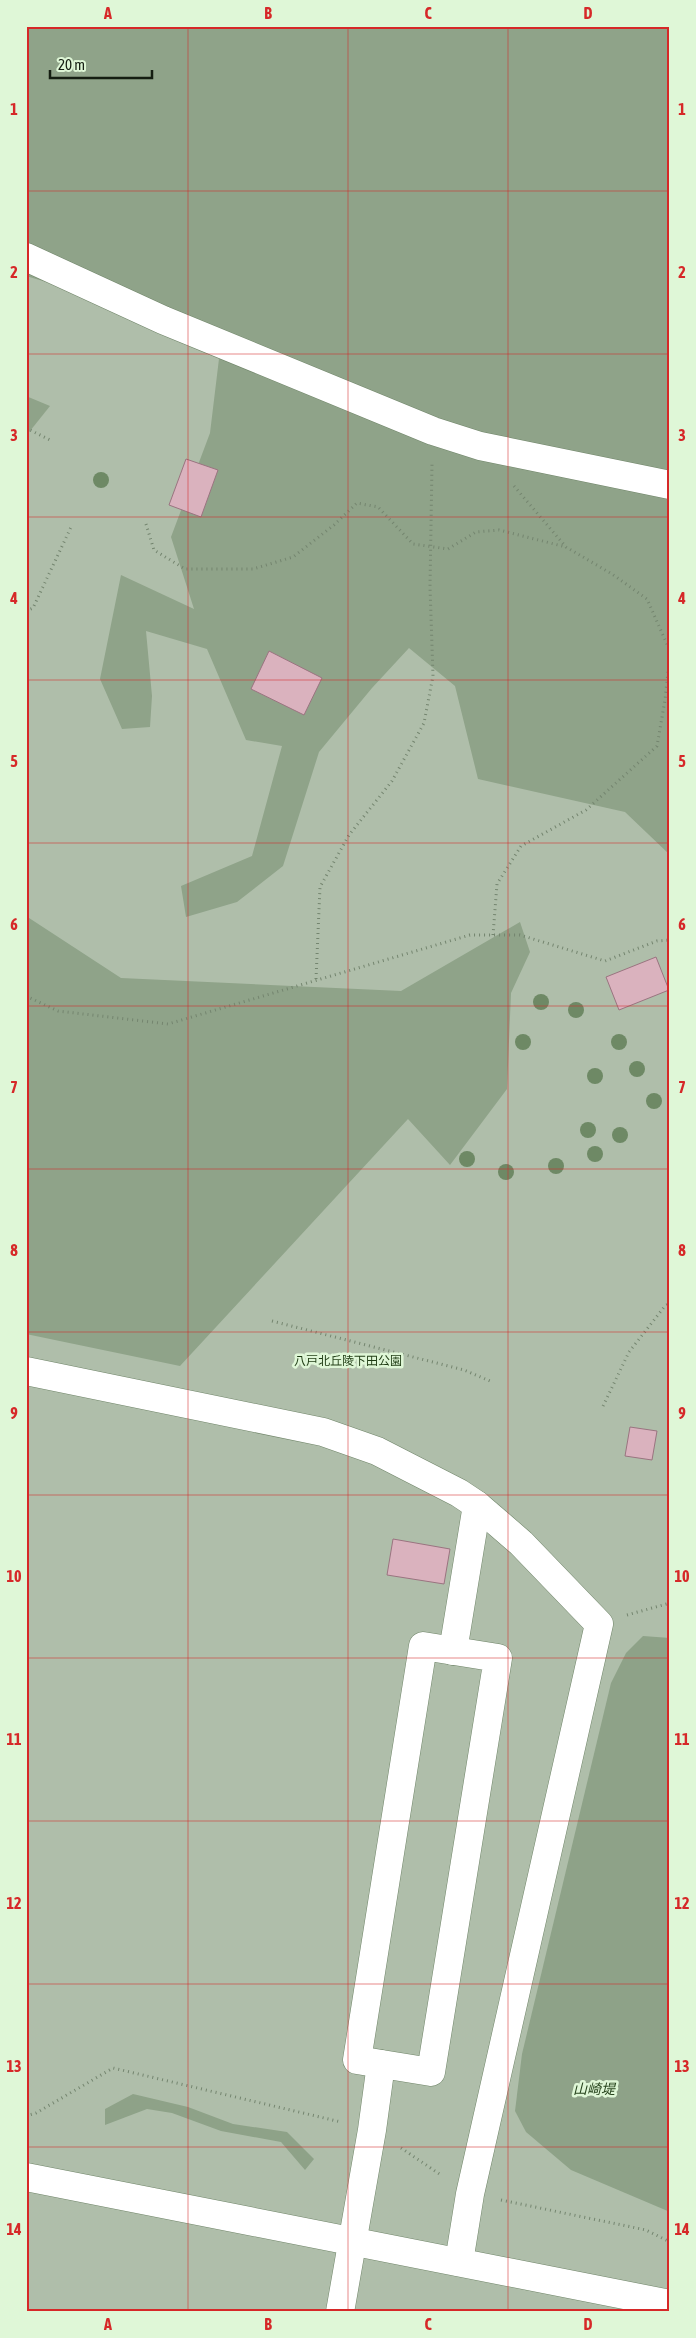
<svg xmlns="http://www.w3.org/2000/svg" width="696" height="2338" font-family="'Asap Condensed','Noto Sans JP',sans-serif">
<style>
.green{fill:#afbeaa}
.forest{fill:#8fa389}
.water{fill:#8ea288}
.building{fill:#dab2be;stroke:#9a7480}
.lines{fill:none;stroke-linecap:round;stroke-linejoin:round}
.minor-casing{stroke:#708569;stroke-width:29}
.path{stroke:#74856f;stroke-width:3;stroke-dasharray:1 4;stroke-linecap:butt}
.minor{stroke:#fff;stroke-width:28}
.tree{fill:#6e8965}
.grid{fill:none;stroke:#d62828;stroke-width:1;stroke-opacity:0.55}
.labels{text-anchor:middle;stroke-width:5;stroke-linejoin:round;paint-order:stroke}
.park-label{font-size:12px;fill:#1d3a12;stroke:#dff7d7}
.water-label{font-size:14px;font-style:italic;fill:#27441d;stroke:#dff7d7}
.neatline{fill:none;stroke:#d62828;stroke-width:2}
.grid-label{font-size:16px;text-anchor:middle;font-weight:bold;fill:#d62828}
</style>
<rect width="100%" height="100%" fill="#d2eaca"/>
<path class="green" d="M26 181 670 410V2312H26Z"/>
<g class="forest">
<path d="M26 26H670V855L625 812 478 779 455 686 409 648 372 688 319 752 283 866 237 902 186 917 181 886 252 856 282 746 246 740 207 649 146 631 152 696 150 727 122 729 100 679 121 575 194 609 171 537 210 433 222 334 26 276Z"/>
<path d="M26 396 50 406 26 436Z"/>
<path d="M26 916 121 978 401 991 520 922 530 952 511 993 507 1089 450 1165 408 1119 180 1366 26 1334Z"/>
</g>
<g class="water">
<path d="M643 1636 670 1638V2212L571 2170 526 2132 515 2111 522 2054 611 1683 626 1653Z"/>
<path d="M133 2094 188 2107 233 2124 287 2132 314 2159 305 2170 281 2142 221 2131 172 2113 147 2109 105 2125V2109Z"/>
</g>
<g class="building">
<path d="M186 459 218 470 201 517 169 505Z"/>
<path d="M269 651 322 678 304 715 251 689Z"/>
<path d="M656 957 669 990 619 1010 606 977Z"/>
<path d="M630 1427 657 1431 652 1460 625 1456Z"/>
<path d="M393 1539 450 1549 444 1584 387 1575Z"/>
</g>
<g class="lines">
<defs>
<g id="minor">
<path d="M26 257 163 320 433 431 480 446 670 485"/>
<path d="M26 1371 323 1432 377 1451 459 1493 477 1505 521 1543 599 1624 470 2194 459 2262"/>
<path d="M423 1646 498 1658 431 2072 357 2060Z"/>
<path d="M453 1651 477 1505"/>
<path d="M26 2177 670 2304"/>
<path d="M340 2312 372 2130 381 2064"/>
</g>
</defs>
<use href="#minor" class="minor-casing"/>
<g class="path">
<path d="M26 428 50 440"/>
<path d="M514 486 566 547 612 574 647 599 670 651"/>
<path d="M146 524 154 550 185 569H253L293 557 334 525 357 503 378 507 413 544 448 549 476 532 499 530 566 547"/>
<path d="M26 611 33 608 72 525"/>
<path d="M493 935 497 884 521 846 586 810 657 746 665 700 670 653"/>
<path d="M316 979 320 887 349 835 392 781 424 723 433 676 430 587 432 464"/>
<path d="M26 996 58 1011 168 1024 470 935H520L605 961 657 941 670 940"/>
<path d="M272 1321 464 1370 490 1381"/>
<path d="M603 1406 629 1352 665 1306 670 1303"/>
<path d="M627 1615 670 1603"/>
<path d="M26 2116 36 2113 113 2068 341 2122"/>
<path d="M401 2148 441 2175"/>
<path d="M501 2200 646 2230 670 2242"/>
</g>
<use href="#minor" class="minor"/>
</g>
<g class="tree">
<circle cx="101" cy="480" r="8"/>
<circle cx="541" cy="1002" r="8"/>
<circle cx="576" cy="1010" r="8"/>
<circle cx="523" cy="1042" r="8"/>
<circle cx="619" cy="1042" r="8"/>
<circle cx="637" cy="1069" r="8"/>
<circle cx="595" cy="1076" r="8"/>
<circle cx="654" cy="1101" r="8"/>
<circle cx="588" cy="1130" r="8"/>
<circle cx="620" cy="1135" r="8"/>
<circle cx="595" cy="1154" r="8"/>
<circle cx="467" cy="1159" r="8"/>
<circle cx="556" cy="1166" r="8"/>
<circle cx="506" cy="1172" r="8"/>
</g>
<path class="grid" d="M188 26V2312M348 26V2312M508 26V2312M26 191H670M26 354H670M26 517H670M26 680H670M26 843H670M26 1006H670M26 1169H670M26 1332H670M26 1495H670M26 1658H670M26 1821H670M26 1984H670M26 2147H670"/>
<g class="labels">
<g class="park-label">
<text x="348" y="1365">八戸北丘陵下田公園</text>
</g>
<g class="water-label">
<text x="594" y="2094">山崎堤</text>
</g>
</g>
<rect width="696" height="2338" fill="none" stroke="#dff7d7" stroke-width="55"/>
<path d="M50 70v8h102v-8" fill="none" stroke="#151e12" stroke-width="2.5"/>
<text x="58" y="70" font-size="15" fill="#151e12" stroke="#dff7d7" stroke-width="4" paint-order="stroke">20 m</text>
<rect x="28" y="28" width="640" height="2282" class="neatline"/>
<g class="grid-label">
<text x="108" y="19">A</text>
<text x="268" y="19">B</text>
<text x="428" y="19">C</text>
<text x="588" y="19">D</text>
<text x="14" y="115">1</text>
<text x="682" y="115">1</text>
<text x="14" y="278">2</text>
<text x="682" y="278">2</text>
<text x="14" y="441">3</text>
<text x="682" y="441">3</text>
<text x="14" y="604">4</text>
<text x="682" y="604">4</text>
<text x="14" y="767">5</text>
<text x="682" y="767">5</text>
<text x="14" y="930">6</text>
<text x="682" y="930">6</text>
<text x="14" y="1093">7</text>
<text x="682" y="1093">7</text>
<text x="14" y="1256">8</text>
<text x="682" y="1256">8</text>
<text x="14" y="1419">9</text>
<text x="682" y="1419">9</text>
<text x="14" y="1582">10</text>
<text x="682" y="1582">10</text>
<text x="14" y="1745">11</text>
<text x="682" y="1745">11</text>
<text x="14" y="1909">12</text>
<text x="682" y="1909">12</text>
<text x="14" y="2072">13</text>
<text x="682" y="2072">13</text>
<text x="14" y="2235">14</text>
<text x="682" y="2235">14</text>
<text x="108" y="2330">A</text>
<text x="268" y="2330">B</text>
<text x="428" y="2330">C</text>
<text x="588" y="2330">D</text>
</g>
</svg>
